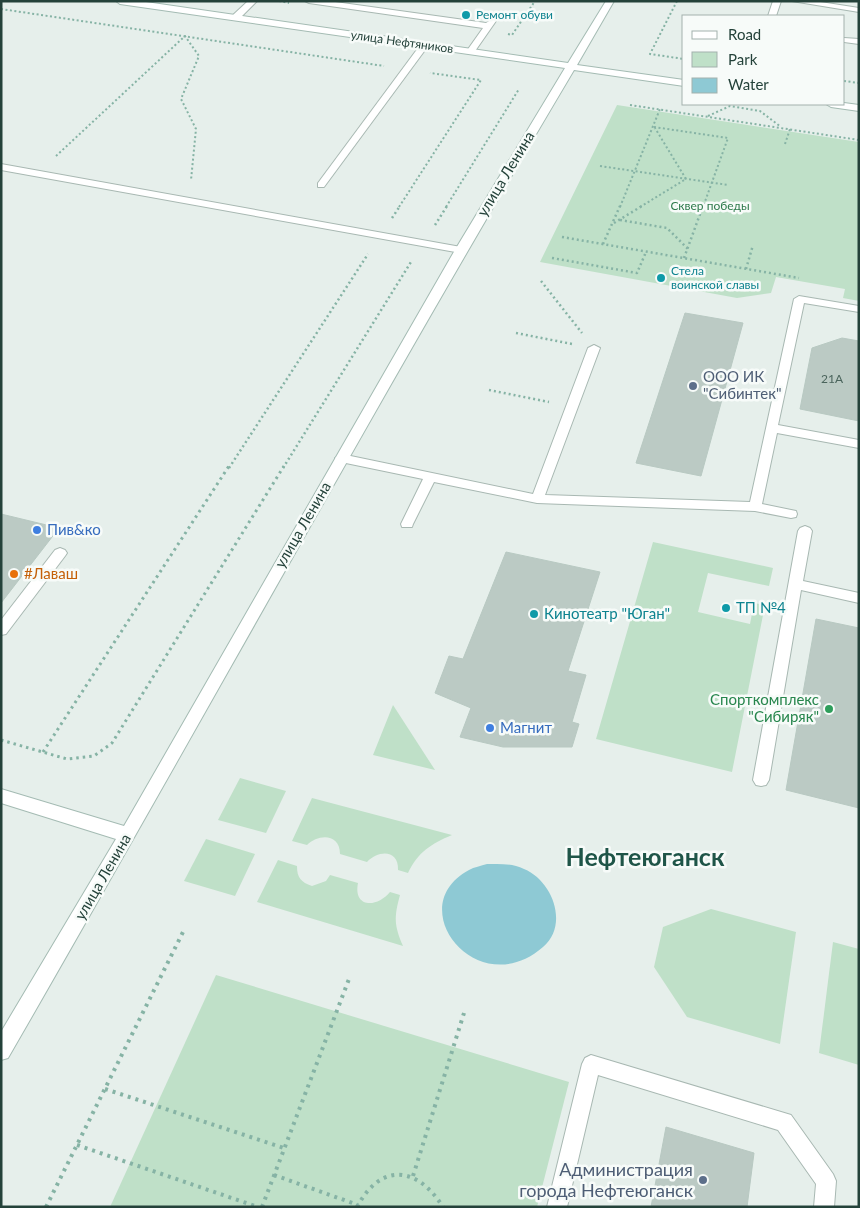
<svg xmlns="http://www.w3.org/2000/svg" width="860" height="1208" font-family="Lato,sans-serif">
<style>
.green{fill:#bfe0c8}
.water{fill:#8ec9d4}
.building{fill:#bbcac4;stroke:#b8c9c2}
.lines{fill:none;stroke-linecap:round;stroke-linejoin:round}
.lane-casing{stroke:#a8b8b2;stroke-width:2}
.secondary-casing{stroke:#a4bbb3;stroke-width:2}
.path-far3{stroke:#86b3a5;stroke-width:2;stroke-dasharray:2 2.5;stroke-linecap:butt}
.path-far2{stroke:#86b3a5;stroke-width:2.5;stroke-dasharray:2 3;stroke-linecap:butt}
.path-far1{stroke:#86b3a5;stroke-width:3;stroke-dasharray:2.5 4;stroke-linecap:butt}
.path{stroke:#86b3a5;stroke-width:4;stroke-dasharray:3 5;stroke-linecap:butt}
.lane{fill:#fff;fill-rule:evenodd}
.secondary{fill:#fff;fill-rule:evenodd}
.culture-dot{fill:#0f9aa8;stroke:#f7fbf9;stroke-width:2}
.service-dot{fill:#5c6f8a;stroke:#f7fbf9;stroke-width:2}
.shop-dot{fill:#3f7fe0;stroke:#f7fbf9;stroke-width:2}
.food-dot{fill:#e8710a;stroke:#f7fbf9;stroke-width:2}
.leisure-dot{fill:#2e9e5b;stroke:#f7fbf9;stroke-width:2}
.labels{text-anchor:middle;stroke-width:5;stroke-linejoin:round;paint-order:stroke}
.far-culture-label{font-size:12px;fill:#0d838f;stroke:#f7fbf9;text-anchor:start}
.far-street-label{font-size:12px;fill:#24423a;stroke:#f7fbf9}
.far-park-label{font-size:12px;fill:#2d7a4b;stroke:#f7fbf9}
.number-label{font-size:12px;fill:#4a645c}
.street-label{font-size:15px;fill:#24423a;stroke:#f7fbf9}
.service-label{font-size:15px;fill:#4e5e75;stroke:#f7fbf9;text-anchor:start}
.shop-label{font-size:15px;fill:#366cbe;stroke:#f7fbf9;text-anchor:start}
.food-label{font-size:15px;fill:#c56008;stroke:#f7fbf9;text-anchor:start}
.culture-label{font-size:15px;fill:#0d838f;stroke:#f7fbf9;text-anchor:start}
.leisure-label{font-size:15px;fill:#27864d;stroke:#f7fbf9;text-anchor:end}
.near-service-label{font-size:18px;fill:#4e5e75;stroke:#f7fbf9;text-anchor:end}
.town-label{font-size:25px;font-weight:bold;fill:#1f5548;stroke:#f7fbf9}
</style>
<rect width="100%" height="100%" fill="#e6efeb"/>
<g class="green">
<path d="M617 105 859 142V301L843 298 845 289 776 277 771 293 737 298 540 262Z"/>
<path d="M653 542 773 568 769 586 708 573 698 612 750 624 754 603 765 605 732 772 596 739Z"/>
<path d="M393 705 435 770 373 755Z"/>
<path d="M240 778 286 791 266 833 218 820Z"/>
<path d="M312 798 452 835C431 844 418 852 408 873L398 870C399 849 378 850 367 862L340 854C340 833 318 834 307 845L292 841Z"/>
<path d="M206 839 255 854 235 896 184 881Z"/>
<path d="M278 860 297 866C297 878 301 882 312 886L326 881 330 875 358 883C353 908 377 908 390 892L400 895C394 917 394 925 403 946L257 902Z"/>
<path d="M711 909 796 932 780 1044 687 1017 654 967 663 927Z"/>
<path d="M833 942 859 949V1065L819 1053Z"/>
<path d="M216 975 569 1082 537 1207H110Z"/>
</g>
<path class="water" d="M487 864C500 864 512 863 524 869 553 881 569 925 543 947 478 1004 400 907 469 870 474 867 481 866 487 864Z"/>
<g class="building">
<path d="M685 313 743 323 701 476 636 463Z"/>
<path d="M842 338 859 341V421L800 409 812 348Z"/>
<path d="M1 514 59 528 1 603Z"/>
<path d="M506 552 600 572 568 671 586 675 572 722 579 724 572 747H503L460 737 471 708 435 693 449 656 463 659Z"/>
<path d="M816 619 859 628V808L786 790Z"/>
<path d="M666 1127 754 1153 747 1207H651Z"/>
</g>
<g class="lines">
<defs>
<g id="lane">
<path d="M248 1H257L238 20H232V16Z"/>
<path d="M305 1H328L486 23 492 19 496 21 473 54H470L466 52 483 28 309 3Z"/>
<path d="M773 1H781L776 16H768Z"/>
<path d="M792 1H814L859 8V12Z"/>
<path d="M844 38 859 39V44L844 42Z"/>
<path d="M421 44 428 46 324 187H318V183Z"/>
<path d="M1 164 461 247 466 250 461 253 1 170Z"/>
<path d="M799 296 859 306V312L804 303 778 425 859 440V448L777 433 762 504 796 511 797 514 796 517 791 518 755 511 537 503 434 482 413 524 412 527H402L401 524 423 479 341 462 335 458 341 454 533 494 588 348 594 345 600 348 545 495 750 502 794 299Z"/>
<path d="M805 526 810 528 812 531 803 581 859 593V603L801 590 769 780 766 785 761 786 756 785 753 780 798 531 800 528Z"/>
<path d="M60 548 65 550 67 553 65 556 6 634 1 635V620L55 550Z"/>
<path d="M591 1055 791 1115 833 1174 836 1181 834 1207H814L816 1184 778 1130 598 1075 567 1207H547L582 1064 585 1058Z"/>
</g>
<g id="secondary">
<path d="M116 1H139L568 63 606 1H614L577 65 684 80V86L574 70C380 396 198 729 8 1058L1 1060V1032L116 839 1 803V789L124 826 455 250 565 68 120 4Z"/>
<path d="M844 103 859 105V111L831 107 826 104Z"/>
</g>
</defs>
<use href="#lane" class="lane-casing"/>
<use href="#secondary" class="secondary-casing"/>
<g class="path-far3">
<path d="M279 1 289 3"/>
<path d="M677 1 650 54 684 59"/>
<path d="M1 9 384 66"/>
<path d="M508 34 512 35 535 1"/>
<path d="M844 81 859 83"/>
<path d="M630 105 859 140"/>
<path d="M708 116 730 106 760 111 781 127"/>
<path d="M654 127 728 138 703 207"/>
<path d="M785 144 790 129"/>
<path d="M56 156 185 36 199 56 181 99 196 129 191 180"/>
<path d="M600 166 728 185"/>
<path d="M399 207 481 80 430 73"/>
<path d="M446 207 519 89"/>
<path d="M620 207 660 109"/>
<path d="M640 207 686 179 655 128"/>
</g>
<g class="path-far2">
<path d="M392 218 400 206"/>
<path d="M620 220 667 228 688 249"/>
<path d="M614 223 642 206"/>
<path d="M435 225 447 206"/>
<path d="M562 237 799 278"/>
<path d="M603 244 620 206"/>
<path d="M552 258 637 273 646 252"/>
<path d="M684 258 703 206"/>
<path d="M746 269 753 245"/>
<path d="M541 281 582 333"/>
<path d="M516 333 572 344"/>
<path d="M489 390 549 402"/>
<path d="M229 468 368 254"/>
<path d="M283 468 411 262"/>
</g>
<g class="path-far1">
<path d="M1 740 67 759 94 756 112 743 284 466"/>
<path d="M43 752 229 466"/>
</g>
<g class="path">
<path d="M105 1089 284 1148"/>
<path d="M77 1145 258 1207"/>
<path d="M274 1175 358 1205"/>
<path d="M413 1176 464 1013"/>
<path d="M46 1207 184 930"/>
<path d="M262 1207 349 979"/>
<path d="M357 1207C381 1162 417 1166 443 1207"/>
</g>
<use href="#lane" class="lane"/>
<use href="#secondary" class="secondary"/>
</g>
<g class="culture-dot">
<circle cx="466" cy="15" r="5"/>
<circle cx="661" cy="278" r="5"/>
<circle cx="726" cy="608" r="5"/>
<circle cx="534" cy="614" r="5"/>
</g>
<g class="service-dot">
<circle cx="693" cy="386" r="5"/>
<circle cx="703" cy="1180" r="5"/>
</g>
<g class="shop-dot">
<circle cx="37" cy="530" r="5"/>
<circle cx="490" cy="728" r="5"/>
</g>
<circle class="food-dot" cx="14" cy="574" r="5"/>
<circle class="leisure-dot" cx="829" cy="709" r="5"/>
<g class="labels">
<g class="far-culture-label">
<text x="476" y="19">Ремонт обуви</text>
<text x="671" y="275">Стела<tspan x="671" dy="14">воинской славы</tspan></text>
</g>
<g class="far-street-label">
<text transform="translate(402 42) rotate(8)" y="4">улица Нефтяников</text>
</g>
<g class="far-park-label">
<text x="710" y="210">Сквер победы</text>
</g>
<g class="number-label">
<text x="832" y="383">21А</text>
</g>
<g class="street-label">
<text transform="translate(506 174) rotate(-59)" y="5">улица Ленина</text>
<text transform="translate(303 525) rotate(-60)" y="5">улица Ленина</text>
<text transform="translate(103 877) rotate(-60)" y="5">улица Ленина</text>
</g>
<g class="service-label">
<text x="703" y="382">ООО ИК<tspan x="703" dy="17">"Сибинтек"</tspan></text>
</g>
<g class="shop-label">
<text x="47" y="535">Пив&amp;ко</text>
<text x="500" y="733">Магнит</text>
</g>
<g class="food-label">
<text x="24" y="579">#Лаваш</text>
</g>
<g class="culture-label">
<text x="736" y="613">ТП №4</text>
<text x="544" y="619">Кинотеатр "Юган"</text>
</g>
<g class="leisure-label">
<text x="819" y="705">Спорткомплекс<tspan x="819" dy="17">"Сибиряк"</tspan></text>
</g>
<g class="near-service-label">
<text x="693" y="1176">Администрация<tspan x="693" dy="21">города Нефтеюганск</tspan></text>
</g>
<g class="town-label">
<text x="645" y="866">Нефтеюганск</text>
</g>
</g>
<rect width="860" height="1208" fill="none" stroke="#24423a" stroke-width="5"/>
<rect x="682" y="15" width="162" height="90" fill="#f7fbf9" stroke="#a3b1ad"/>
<rect x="692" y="31" width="25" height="8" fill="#ffffff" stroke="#a3b1ad"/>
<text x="728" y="40" font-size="15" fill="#24423a">Road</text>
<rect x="692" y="52" width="25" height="15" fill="#bfe0c8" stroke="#a3b1ad"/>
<text x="728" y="65" font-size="15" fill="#24423a">Park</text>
<rect x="692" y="78" width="25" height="15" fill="#8ec9d4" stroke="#a3b1ad"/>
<text x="728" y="90" font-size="15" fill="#24423a">Water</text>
</svg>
